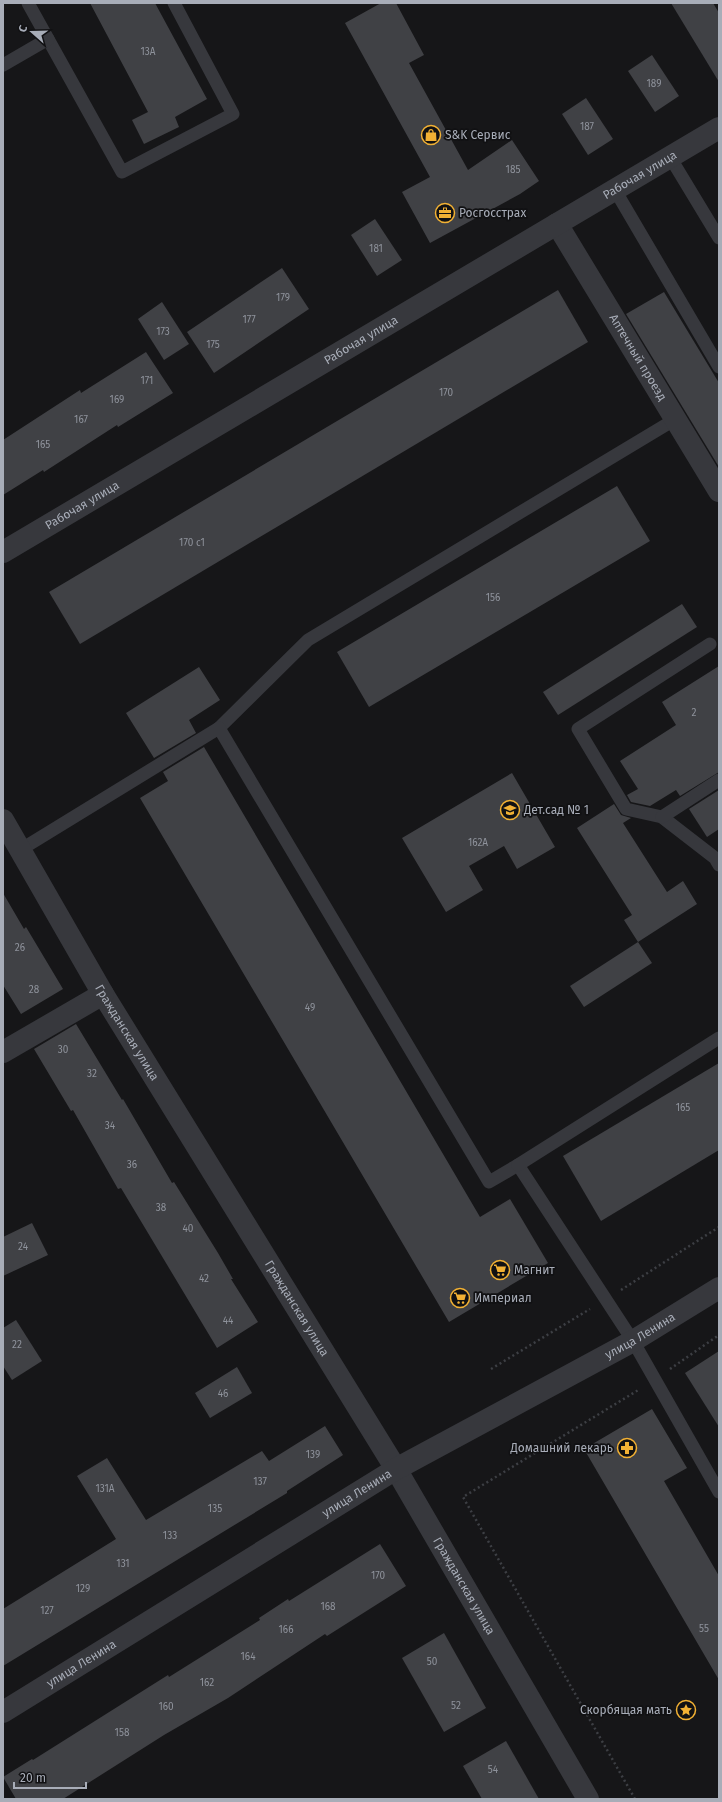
<svg xmlns="http://www.w3.org/2000/svg" width="722" height="1802" font-family="'Fira Sans',sans-serif">
<style>
.building{fill:#404145}
.lines{fill:none;stroke-linecap:round;stroke-linejoin:round}
.path{stroke:#3d3f44;stroke-width:2.5;stroke-dasharray:2 3;stroke-linecap:butt}
.service{stroke:#37383d;stroke-width:13}
.minor{stroke:#37383d;stroke-width:22}
.labels{text-anchor:middle;stroke-width:3.5;stroke-linejoin:round;paint-order:stroke}
.number-label{font-size:10px;fill:#8e929b}
.poi-label{font-size:12px;fill:#a8adb8;stroke:#111113;text-anchor:start}
.street-label{font-size:12px;fill:#a8adb8;stroke:#111113}
</style>
<rect width="100%" height="100%" fill="#161618"/>
<g class="building">
<path d="M90 3H155L207 99 175 117 179 127 144 144 132 120 148 112Z"/>
<path d="M381 3H396L424 55 409 63 468 170 512 140 539 181 520 194 430 243 402 192 430 177 345 23Z"/>
<path d="M671 3H713L719 13V82Z"/>
<path d="M652 55 679 96 655 112 628 71Z"/>
<path d="M586 98 613 139 588 155 562 114Z"/>
<path d="M375 219 402 260 377 276 351 235Z"/>
<path d="M282 268 309 309 214 373 187 332Z"/>
<path d="M558 290 588 342 80 644 49 592Z"/>
<path d="M664 292 719 383V467L626 314Z"/>
<path d="M162 302 189 344 164 360 138 319Z"/>
<path d="M146 352 173 393 118 427 117 425 44 472 43 470 3 495V440L80 390 81 393Z"/>
<path d="M617 486 650 541 369 707 337 652Z"/>
<path d="M682 604 697 627 558 715 543 692Z"/>
<path d="M719 666V772L680 796 676 790 650 806 631 802 627 795 638 789 620 761 676 725 662 702Z"/>
<path d="M199 667 220 700 189 720 196 733 154 758 126 713Z"/>
<path d="M204 747 480 1217 510 1199 548 1263 449 1322 140 798 168 781 163 772Z"/>
<path d="M512 773 555 847 517 869 504 846 469 866 483 890 446 912 402 838Z"/>
<path d="M719 790V829L707 837 689 809Z"/>
<path d="M614 804 621 815 631 818 623 823 667 892 683 881 697 904 638 942 624 920 632 915 577 828Z"/>
<path d="M3 893 24 929 26 927 63 989 21 1014 3 985Z"/>
<path d="M638 942 652 963 584 1007 570 986Z"/>
<path d="M76 1024 122 1100 123 1099 172 1183 174 1182 218 1253 233 1279H231L258 1322 217 1348 121 1188 118 1189 73 1110 71 1111 34 1049Z"/>
<path d="M719 1063V1150L601 1221 563 1156Z"/>
<path d="M32 1223 48 1255 3 1276V1237Z"/>
<path d="M16 1320 42 1361 12 1380 3 1366V1328Z"/>
<path d="M719 1351V1427L685 1373Z"/>
<path d="M237 1367 252 1393 210 1418 195 1393Z"/>
<path d="M652 1409 687 1468 664 1481 719 1576V1680L584 1449Z"/>
<path d="M325 1426 343 1455 287 1491V1493L3 1666V1609L116 1539 77 1476 107 1458 146 1520 262 1451 269 1461Z"/>
<path d="M380 1544 406 1586 327 1636 325 1634 228 1698 164 1735 63 1799H16L3 1777 32 1759 33 1760 168 1675 169 1677 260 1620 259 1618 288 1599 289 1601Z"/>
<path d="M444 1633 486 1708 444 1732 402 1658Z"/>
<path d="M506 1741 539 1799H482L463 1766Z"/>
</g>
<g class="lines">
<g class="path">
<path d="M621 1290 719 1227"/>
<path d="M491 1369 590 1309"/>
<path d="M670 1369 719 1335"/>
<path d="M635 1799 463 1497 640 1389"/>
</g>
<g class="service">
<path d="M28 3 122 172 233 114 174 3"/>
<path d="M3 65 48 39"/>
<path d="M670 157 719 238"/>
<path d="M615 190 719 367"/>
<path d="M710 644 578 729 626 809 662 817 715 858 719 865"/>
<path d="M219 728 308 640 674 420"/>
<path d="M662 817 719 780"/>
<path d="M20 850 219 728 489 1182 518 1165 633 1341 719 1492"/>
<path d="M518 1165 719 1038"/>
</g>
<g class="minor">
<path id="s1" d="M557 224 719 491"/>
<path id="s2" d="M3 552 719 128"/>
<path id="s3" d="M3 820 103 994 396 1469 588 1799"/>
<path d="M3 1052 103 994"/>
<path id="s4" d="M3 1712 396 1469 633 1341 719 1288"/>
</g>
</g>
<defs>
<symbol id="shop-ring" viewBox="-11 -11 22 22"><circle r="9.5" fill="#111113" stroke="#f2b134" stroke-width="1.5"/><path d="M-5-2.5h2.3a2.7 3.5 0 0 1 5.4 0H5L5.5 6h-11ZM-1.5-2.5h3a1.5 2.3 0 0 0-3 0Z" fill="#f2b134"/></symbol>
<symbol id="office-ring" viewBox="-11 -11 22 22"><circle r="9.5" fill="#111113" stroke="#f2b134" stroke-width="1.5"/><path d="M-6-3h4V-5.5h4V-3h4V5H-6ZM-1-4.5V-3h2v-1.5ZM-6 0V1H6V0Z" fill="#f2b134"/></symbol>
<symbol id="school-ring" viewBox="-11 -11 22 22"><circle r="9.5" fill="#111113" stroke="#f2b134" stroke-width="1.5"/><path d="M0-5L7-2L0 1L-7-2ZM-4 1L0 2.5L4 1V4Q0 6-4 4Z" fill="#f2b134"/></symbol>
<symbol id="supermarket-ring" viewBox="-11 -11 22 22"><circle r="9.5" fill="#111113" stroke="#f2b134" stroke-width="1.5"/><path d="M-6-5.5h2.5l.6 2H6L4.5 2H-2.5L-4.4-4H-6ZM-1.5 3.2a1.3 1.3 0 1 0 .1 0ZM3 3.2a1.3 1.3 0 1 0 .1 0Z" fill="#f2b134"/></symbol>
<symbol id="pharmacy-ring" viewBox="-11 -11 22 22"><circle r="9.5" fill="#111113" stroke="#f2b134" stroke-width="1.5"/><path d="M-2-6h4v4h4v4h-4v4h-4v-4h-4v-4h4Z" fill="#f2b134"/></symbol>
<symbol id="sight-ring" viewBox="-11 -11 22 22"><circle r="9.5" fill="#111113" stroke="#f2b134" stroke-width="1.5"/><path d="M0-6L1.8-2.2L6-1.7L2.9 1.2L3.7 5.4L0 3.3L-3.7 5.4L-2.9 1.2L-6-1.7L-1.8-2.2Z" fill="#f2b134"/></symbol>
</defs>
<g fill-rule="evenodd">
<use href="#shop-ring" x="420" y="124" width="22" height="22"/>
<use href="#office-ring" x="434" y="202" width="22" height="22"/>
<use href="#school-ring" x="499" y="799" width="22" height="22"/>
<use href="#supermarket-ring" x="489" y="1259" width="22" height="22"/>
<use href="#supermarket-ring" x="449" y="1287" width="22" height="22"/>
<use href="#pharmacy-ring" x="616" y="1437" width="22" height="22"/>
<use href="#sight-ring" x="675" y="1699" width="22" height="22"/>
</g>
<g class="labels">
<g class="number-label">
<text x="148" y="55">13А</text>
<text x="654" y="87">189</text>
<text x="587" y="130">187</text>
<text x="513" y="173">185</text>
<text x="376" y="252">181</text>
<text x="283" y="301">179</text>
<text x="249" y="323">177</text>
<text x="163" y="335">173</text>
<text x="213" y="348">175</text>
<text x="147" y="384">171</text>
<text x="446" y="396">170</text>
<text x="117" y="403">169</text>
<text x="81" y="423">167</text>
<text x="43" y="448">165</text>
<text x="192" y="546">170 с1</text>
<text x="493" y="601">156</text>
<text x="694" y="716">2</text>
<text x="478" y="846">162А</text>
<text x="20" y="951">26</text>
<text x="34" y="993">28</text>
<text x="310" y="1011">49</text>
<text x="63" y="1053">30</text>
<text x="92" y="1077">32</text>
<text x="683" y="1111">165</text>
<text x="110" y="1129">34</text>
<text x="132" y="1168">36</text>
<text x="161" y="1211">38</text>
<text x="188" y="1232">40</text>
<text x="23" y="1250">24</text>
<text x="204" y="1282">42</text>
<text x="228" y="1324">44</text>
<text x="17" y="1348">22</text>
<text x="223" y="1397">46</text>
<text x="313" y="1458">139</text>
<text x="260" y="1485">137</text>
<text x="105" y="1492">131А</text>
<text x="215" y="1512">135</text>
<text x="170" y="1539">133</text>
<text x="123" y="1567">131</text>
<text x="378" y="1579">170</text>
<text x="83" y="1592">129</text>
<text x="328" y="1610">168</text>
<text x="47" y="1614">127</text>
<text x="704" y="1632">55</text>
<text x="286" y="1633">166</text>
<text x="248" y="1660">164</text>
<text x="432" y="1665">50</text>
<text x="207" y="1686">162</text>
<text x="456" y="1709">52</text>
<text x="166" y="1710">160</text>
<text x="122" y="1736">158</text>
<text x="493" y="1773">54</text>
</g>
<g class="poi-label">
<text x="445" y="139">S&amp;K Сервис</text>
<text x="459" y="217">Росгосстрах</text>
<text x="524" y="814">Дет.сад № 1</text>
<text x="514" y="1274">Магнит</text>
<text x="474" y="1302">Империал</text>
<text x="613" y="1452" text-anchor="end">Домашний лекарь</text>
<text x="672" y="1714" text-anchor="end">Скорбящая мать</text>
</g>
<g class="street-label">
<text dy="4" stroke="none"><textPath href="#s2" startOffset="740">Рабочая улица</textPath></text>
<text dy="4" stroke="none"><textPath href="#s2" startOffset="416">Рабочая улица</textPath></text>
<text dy="4" stroke="none"><textPath href="#s1" startOffset="156">Аптечный проезд</textPath></text>
<text dy="4" stroke="none"><textPath href="#s2" startOffset="92">Рабочая улица</textPath></text>
<text dy="4" stroke="none"><textPath href="#s3" startOffset="246">Гражданская улица</textPath></text>
<text dy="4" stroke="none"><textPath href="#s3" startOffset="570">Гражданская улица</textPath></text>
<text dy="4" stroke="none"><textPath href="#s4" startOffset="740">улица Ленина</textPath></text>
<text dy="4" stroke="none"><textPath href="#s4" startOffset="416">улица Ленина</textPath></text>
<text dy="4" stroke="none"><textPath href="#s3" startOffset="894">Гражданская улица</textPath></text>
<text dy="4" stroke="none"><textPath href="#s4" startOffset="92">улица Ленина</textPath></text>
</g>
</g>
<rect width="722" height="1802" fill="none" stroke="#a8adb8" stroke-width="8"/>
<g transform="translate(32 32) rotate(290)" stroke="#111113" stroke-width="3" paint-order="stroke">
<path d="M0-3L7 15L0 10L-7 15Z" fill="#a8adb8"/>
<text y="-6" font-size="11" font-weight="bold" text-anchor="middle" fill="#a8adb8">С</text>
</g>
<path d="M14 1782v6h72v-6" fill="none" stroke="#a8adb8" stroke-width="2"/>
<text x="20" y="1782" font-size="12" fill="#a8adb8" stroke="#111113" stroke-width="3" paint-order="stroke">20 m</text>
</svg>
